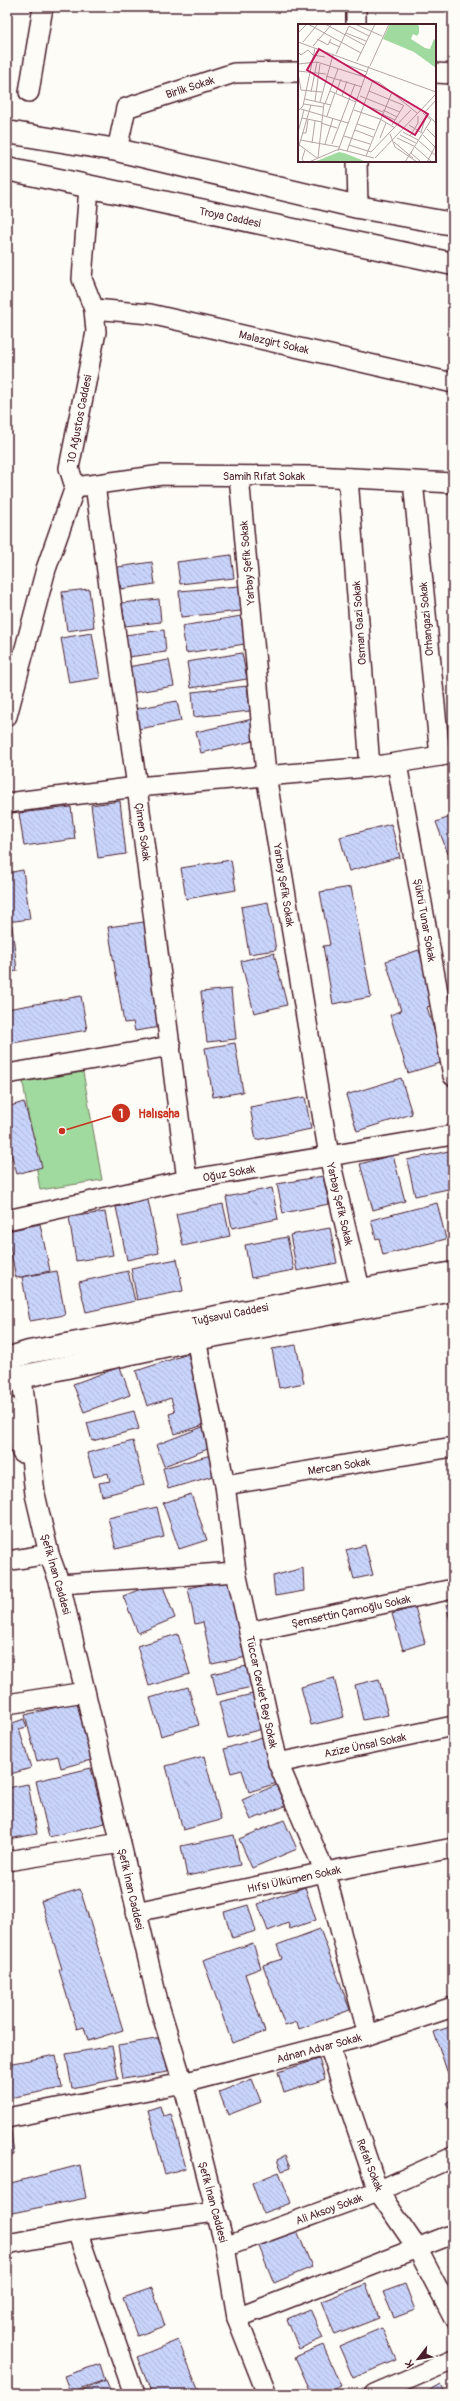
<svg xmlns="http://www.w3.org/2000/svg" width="460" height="2401" font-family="Pangolin,sans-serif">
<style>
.garden{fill:#a1da9e;stroke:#767c64}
.building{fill:url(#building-back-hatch);stroke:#4a1f2b}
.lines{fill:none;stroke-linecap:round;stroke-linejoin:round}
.street-casing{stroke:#4a1f2b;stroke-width:22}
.secondary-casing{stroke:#4a1f2b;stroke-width:25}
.street{stroke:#fdfcf7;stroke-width:19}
.secondary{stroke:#fdfcf7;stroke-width:22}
.labels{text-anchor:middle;stroke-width:3;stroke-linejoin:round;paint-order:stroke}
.street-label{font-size:11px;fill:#4a1f2b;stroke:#fdfcf7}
.inset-road{fill:none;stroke:#b5a4a5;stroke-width:1}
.view{fill:#c2185b;fill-opacity:0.15;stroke:#c2185b;stroke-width:2}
.inset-edge{fill:none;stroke:#4a1f2b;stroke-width:2}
.leader{fill:none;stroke:#c8321e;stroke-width:1.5}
.callout-dot{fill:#c8321e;stroke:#fdfcf7;stroke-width:1.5}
.mark-label{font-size:12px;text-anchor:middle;font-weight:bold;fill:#fff}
.callout-label{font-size:12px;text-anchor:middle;font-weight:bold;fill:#c8321e;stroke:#fdfcf7;stroke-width:3;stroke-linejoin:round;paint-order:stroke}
</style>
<defs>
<pattern id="building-back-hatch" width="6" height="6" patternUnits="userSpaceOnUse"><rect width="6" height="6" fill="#c9d4fc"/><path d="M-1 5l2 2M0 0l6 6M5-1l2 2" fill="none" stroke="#aeb6d8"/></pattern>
</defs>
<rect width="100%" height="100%" fill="#fdfcf7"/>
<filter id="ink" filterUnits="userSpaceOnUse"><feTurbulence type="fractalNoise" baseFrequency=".025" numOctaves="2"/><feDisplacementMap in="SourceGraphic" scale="8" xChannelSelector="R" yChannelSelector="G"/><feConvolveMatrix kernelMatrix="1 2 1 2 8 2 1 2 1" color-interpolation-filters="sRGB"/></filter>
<g filter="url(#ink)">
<path class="garden" d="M83 1072 102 1180 40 1190 23 1082Z"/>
<g class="building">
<path d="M231 555 234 578 180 584 177 562Z"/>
<path d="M152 562 155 584 121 589 118 567Z"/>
<path d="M239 586 241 611 181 617 179 591Z"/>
<path d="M89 589 94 627 67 631 62 592Z"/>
<path d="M159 599 161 622 125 626 122 603Z"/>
<path d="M241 616 245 644 186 653 182 626Z"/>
<path d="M164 630 166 652 128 657 125 635Z"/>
<path d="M92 633 100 678 69 683 61 638Z"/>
<path d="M242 653 247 679 191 688 187 662Z"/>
<path d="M169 660 174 686 131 693 127 667Z"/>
<path d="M247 686 250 711 194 717 192 692Z"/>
<path d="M177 701 181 721 139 729 135 709Z"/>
<path d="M257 718 262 739 201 753 196 732Z"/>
<path d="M120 801 126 854 98 858 91 805Z"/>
<path d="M71 807 75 839 24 846 19 813Z"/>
<path d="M453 816V853L448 854 436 822Z"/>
<path d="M391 824 400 857 349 871 340 837Z"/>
<path d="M231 860 236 890 186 899 181 868Z"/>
<path d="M23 870 30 919 7 922V873Z"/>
<path d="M351 887 371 997 333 1004 323 946 330 945 320 892Z"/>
<path d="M268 902 276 950 249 954 241 907Z"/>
<path d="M144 922 161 1027 135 1031 133 1022 124 1023 108 927Z"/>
<path d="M12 925 17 971 7 973V926Z"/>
<path d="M419 950 436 1004 427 1007 444 1062 408 1073 390 1015 401 1011 386 961Z"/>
<path d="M274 953 287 1005 254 1013 241 961Z"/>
<path d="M231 989 236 1039 207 1042 201 992Z"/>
<path d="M81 996 87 1030 7 1044V1009Z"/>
<path d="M235 1043 243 1092 213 1097 205 1048Z"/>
<path d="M401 1078 412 1114 357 1131 346 1095Z"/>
<path d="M305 1097 311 1129 256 1140 250 1107Z"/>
<path d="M24 1102 42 1167 17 1174 7 1139V1107Z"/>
<path d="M453 1150V1188L415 1196 407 1160Z"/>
<path d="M393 1155 405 1201 373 1210 360 1164Z"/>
<path d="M323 1176 329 1204 283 1213 277 1184Z"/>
<path d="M272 1188 278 1219 232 1228 226 1197Z"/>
<path d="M148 1200 159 1253 127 1260 116 1207Z"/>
<path d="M437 1203 446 1239 383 1255 379 1238 376 1239 371 1220Z"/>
<path d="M223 1204 230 1236 183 1246 176 1214Z"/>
<path d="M105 1212 113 1255 76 1261 69 1217Z"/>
<path d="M40 1224 50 1271 16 1278 7 1231Z"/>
<path d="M330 1228 337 1263 297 1271 290 1235Z"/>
<path d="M287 1237 294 1270 251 1278 245 1245Z"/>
<path d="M177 1259 183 1291 137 1300 131 1268Z"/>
<path d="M57 1271 65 1315 30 1321 22 1277Z"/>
<path d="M128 1271 135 1301 86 1312 79 1282Z"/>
<path d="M296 1345 304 1383 279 1388 272 1349Z"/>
<path d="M188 1354 203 1403 198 1405 204 1425 175 1434 169 1414 175 1412 171 1398 147 1406 136 1371Z"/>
<path d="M120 1367 130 1395 84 1412 73 1384Z"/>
<path d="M134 1411 139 1429 92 1441 87 1423Z"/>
<path d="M205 1426 213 1447 164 1466 156 1445Z"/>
<path d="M133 1441 144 1485 102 1496 99 1483 110 1481 108 1473 94 1477 87 1453Z"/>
<path d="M215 1454 220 1474 168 1489 163 1468Z"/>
<path d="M191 1494 207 1540 179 1549 163 1503Z"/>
<path d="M157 1507 164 1537 116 1549 108 1518Z"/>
<path d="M365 1545 373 1575 354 1579 346 1550Z"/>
<path d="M303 1568 304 1591 275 1596 273 1576Z"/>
<path d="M230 1579 247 1657 212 1664 203 1622 195 1624 188 1588Z"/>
<path d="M161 1581 175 1618 138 1633 123 1596Z"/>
<path d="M453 1603V1630L446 1605Z"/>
<path d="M415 1607 425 1643 403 1650 392 1614Z"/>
<path d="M178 1634 190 1674 149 1686 137 1646Z"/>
<path d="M251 1665 256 1686 217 1695 212 1674Z"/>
<path d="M334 1678 344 1717 311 1725 301 1687Z"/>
<path d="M379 1679 388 1715 363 1720 355 1685Z"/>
<path d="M188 1687 199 1725 161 1736 150 1698Z"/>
<path d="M257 1693 266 1728 228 1738 219 1702Z"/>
<path d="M77 1702 91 1760 61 1768 58 1756 37 1761 25 1715Z"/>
<path d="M24 1719 27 1727 19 1729 31 1768 7 1775V1725Z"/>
<path d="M265 1736 280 1782 249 1792 242 1770 231 1773 224 1749Z"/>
<path d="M204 1756 221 1820 183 1830 166 1766Z"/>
<path d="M91 1768 105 1823 49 1837 36 1781Z"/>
<path d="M28 1784 37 1834 8 1839 7 1788Z"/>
<path d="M276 1785 285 1806 251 1820 242 1800Z"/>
<path d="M284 1820 297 1849 252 1868 239 1839Z"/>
<path d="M234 1835 240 1865 187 1876 181 1846Z"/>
<path d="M305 1887 316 1920 290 1929 288 1923 268 1931 258 1904Z"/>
<path d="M80 1889 123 2030 88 2041 84 2027 77 2029 59 1970 62 1969 41 1901Z"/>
<path d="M248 1905 256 1931 232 1938 224 1912Z"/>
<path d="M320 1929 350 2010 299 2029 297 2022 285 2026 263 1965 282 1959 277 1945Z"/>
<path d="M253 1943 261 1968 245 1974 265 2032 232 2043 203 1960Z"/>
<path d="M453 2026V2072L448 2074 434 2032Z"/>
<path d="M162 2038 168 2072 123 2079 118 2045Z"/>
<path d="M112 2046 118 2079 72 2088 66 2054Z"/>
<path d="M56 2055 62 2088 9 2098 7 2064Z"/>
<path d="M319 2059 325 2079 284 2093 278 2072Z"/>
<path d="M252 2079 261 2102 228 2115 219 2092Z"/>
<path d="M453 2099V2113L446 2103Z"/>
<path d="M160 2106 163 2116 171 2114 186 2168 165 2174 148 2110Z"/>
<path d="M10 2123 14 2155 7 2156V2124Z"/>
<path d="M285 2156 290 2168 282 2171 277 2160Z"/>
<path d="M80 2165 86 2198 7 2214V2184Z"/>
<path d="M279 2172 291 2203 263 2213 252 2183Z"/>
<path d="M296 2228 312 2267 274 2283 258 2244Z"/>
<path d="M366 2284 379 2318 335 2335 322 2301Z"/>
<path d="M405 2284 415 2310 394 2318 383 2292Z"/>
<path d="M152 2288 165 2326 137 2336 123 2298Z"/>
<path d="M310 2309 323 2338 299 2349 287 2319Z"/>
<path d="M382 2328 396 2360 353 2378 339 2346Z"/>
<path d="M178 2340 200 2394H152L137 2357Z"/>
<path d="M323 2345 341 2386 324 2394H312L295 2357Z"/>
<path d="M100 2364 105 2380 70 2392 64 2376Z"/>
<path d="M106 2380 112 2394H73Z"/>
<path d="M441 2384 446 2394H423Z"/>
</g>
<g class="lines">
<defs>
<g id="street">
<path d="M356 25V7"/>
<path d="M435 73 453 74"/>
<path d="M29 92 43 7"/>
<path d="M117 150 126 108 234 73 299 72"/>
<path d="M357 161 358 207"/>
<path d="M94 309 150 314 453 383"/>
<path d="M239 476 266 775 329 1156 360 1289"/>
<path d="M348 478 370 767"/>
<path d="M413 481 440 756"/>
<path d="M95 485 137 787 187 1180"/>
<path d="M83 486 162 475 313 476 453 483"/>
<path d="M7 716 46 569 75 487 69 468 96 332 94 309 82 279 89 187"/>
<path d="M397 764 453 1076"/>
<path d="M7 803 137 787 370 767 453 754"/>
<path d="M7 1074 171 1046"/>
<path d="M7 1220 187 1180 453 1135"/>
<path d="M196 1339 225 1485 236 1572 278 1763 325 1872 368 2035"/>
<path d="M22 1377 35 1494 49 1554 60 1584 158 2002 183 2083 225 2247 237 2318 267 2394"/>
<path d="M7 1406 22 1453"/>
<path d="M225 1485 453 1447"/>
<path d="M7 1561 49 1554"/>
<path d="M60 1584 236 1572"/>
<path d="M249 1632 453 1589"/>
<path d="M7 1704 85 1692"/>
<path d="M278 1763 453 1726"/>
<path d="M7 1861 121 1843"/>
<path d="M136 1912 325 1872 453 1848"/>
<path d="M329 2046 378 2191 417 2248 453 2317"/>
<path d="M7 2118 183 2083 368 2035 453 2007"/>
<path d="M77 2231 134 2394"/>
<path d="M7 2244 77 2231 215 2212"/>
<path d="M225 2247 378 2191 453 2157"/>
<path d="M237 2318 453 2234"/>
<path d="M374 2394 453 2360"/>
</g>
<g id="secondary">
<path d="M7 132 117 150 358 207 453 224"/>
<path d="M7 169 453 264"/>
<path d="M7 1359 29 1352 453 1273"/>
<path d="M7 1380 196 1339 453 1290"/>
</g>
</defs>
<use href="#street" class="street-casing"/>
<use href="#secondary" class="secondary-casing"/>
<use href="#street" class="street"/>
<use href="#secondary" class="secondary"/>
</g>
</g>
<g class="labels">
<g class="street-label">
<text transform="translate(190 87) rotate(-18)" y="4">Birlik Sokak</text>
<text transform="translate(230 217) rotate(12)" y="4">Troya Caddesi</text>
<text transform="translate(274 342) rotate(13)" y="4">Malazgirt Sokak</text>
<text transform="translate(79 419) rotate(-79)" y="4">10 Ağustos Caddesi</text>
<text x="264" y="480">Samih Rıfat Sokak</text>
<text transform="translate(247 563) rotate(-95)" y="4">Yarbay Şefik Sokak</text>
<text transform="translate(426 619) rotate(-95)" y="4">Orhangazi Sokak</text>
<text transform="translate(359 623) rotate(-94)" y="4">Osman Gazi Sokak</text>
<text transform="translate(143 832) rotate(82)" y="4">Çimen Sokak</text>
<text transform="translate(284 885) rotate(81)" y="4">Yarbay Şefik Sokak</text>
<text transform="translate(425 920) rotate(80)" y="4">Şükrü Tunar Sokak</text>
<text transform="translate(229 1173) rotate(-10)" y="4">Oğuz Sokak</text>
<text transform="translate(340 1204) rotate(77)" y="4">Yarbay Şefik Sokak</text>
<text transform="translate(230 1314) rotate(-11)" y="4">Tuğsavul Caddesi</text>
<text transform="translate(339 1466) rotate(-9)" y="4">Mercan Sokak</text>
<text transform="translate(56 1574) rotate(74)" y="4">Şefik İnan Caddesi</text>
<text transform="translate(351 1611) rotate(-12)" y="4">Şemsettin Çamoğlu Sokak</text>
<text transform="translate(262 1692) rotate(78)" y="4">Tüccar Cevdet Bey Sokak</text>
<text transform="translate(365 1745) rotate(-12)" y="4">Azize Ünsal Sokak</text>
<text transform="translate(294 1879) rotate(-12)" y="4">Hıfsı Ülkümen Sokak</text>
<text transform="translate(131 1889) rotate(77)" y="4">Şefik İnan Caddesi</text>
<text transform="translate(319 2048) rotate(-15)" y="4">Adnan Advar Sokak</text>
<text transform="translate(370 2165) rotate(69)" y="4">Refah Sokak</text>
<text transform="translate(213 2202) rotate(75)" y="4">Şefik İnan Caddesi</text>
<text transform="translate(329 2209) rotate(-20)" y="4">Ali Aksoy Sokak</text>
</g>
</g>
<g transform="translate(298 24)">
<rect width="138" height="138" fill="#fdfcf7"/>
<path d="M92 0H118L121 2V9L119 12 115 10 113 15 127 24 132 25 136 15 138 17V44L116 28 85 15Z" fill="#a1da9e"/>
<path d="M41 128 46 129 69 138H16Z" fill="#a1da9e"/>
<path class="inset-road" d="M10 0 63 29M27 0 66 21M57 0 84 12M0 9 9 0M48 9 68 17M19 15 30 21 33 15M0 18 138 68M5 18 20 0M31 18 42 23M15 22 34 0M0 28 3 31 10 26 15 31 27 33M38 30 51 2 71 12M59 37 77 0M0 40 19 38 63 52M46 40 69 48M72 42 91 0M0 47 28 50M0 49 3 66 24 68M61 51 82 59 119 89M28 52 64 63M32 67 58 78M71 67 105 81M13 68 19 38M38 69 43 55M44 72 49 57M62 72 102 88M7 75 33 81M17 77 22 40M22 78 35 31M6 80 25 83M27 80 40 45M66 81 85 88M3 85 50 99M56 86 82 95 97 104M85 86 99 93M124 86 138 99M0 87 5 82 17 24M127 88 138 76M84 90 97 96M29 92 37 69M4 94 24 98M23 99 39 104M59 100 77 106M94 101 106 81M111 101 124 109M129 105 138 114M57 106 75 113M0 108 6 86M105 108 120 116M123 108 128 92M4 109H8L10 96M92 110 97 123 119 138M102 111 118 119M125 111 138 124M46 112 72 120M112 112 120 99V92M82 114 88 99M99 114 116 122M2 116 41 123M121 117 138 132M96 118 115 134M14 119 17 97M0 120 19 134M27 120 35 94M34 120 57 60M51 121 73 128 113 86M117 123 134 138M0 125 13 81M40 127 71 42M49 127 75 56M114 127 113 129 123 138M68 132 94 68M20 134 26 79M77 134 138 70M6 138 4 135 7 126M11 138 41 125 76 134M107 138 133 96 125 89M129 138 138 121"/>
<path class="view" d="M21 25 130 90 117 111 9 46Z"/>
<rect width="138" height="138" class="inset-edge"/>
</g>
<path class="leader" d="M62 1131L121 1113"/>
<g class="callout-dot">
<circle cx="62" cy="1131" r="4"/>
<circle cx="121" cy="1113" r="10"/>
</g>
<g class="mark-label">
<text x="121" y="1118">1</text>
</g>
<g class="callout-label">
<text x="159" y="1118">Halısaha</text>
</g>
<rect width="460" height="2401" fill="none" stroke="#fdfcf7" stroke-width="24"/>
<rect x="12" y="12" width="436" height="2377" fill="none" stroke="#4a1f2b" stroke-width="1.5" filter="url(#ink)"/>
<g transform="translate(418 2359) rotate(239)" stroke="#fdfcf7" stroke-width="3" paint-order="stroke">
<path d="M0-3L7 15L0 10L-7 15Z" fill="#4a1f2b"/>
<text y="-6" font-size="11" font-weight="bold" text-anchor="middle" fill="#4a1f2b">K</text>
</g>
</svg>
